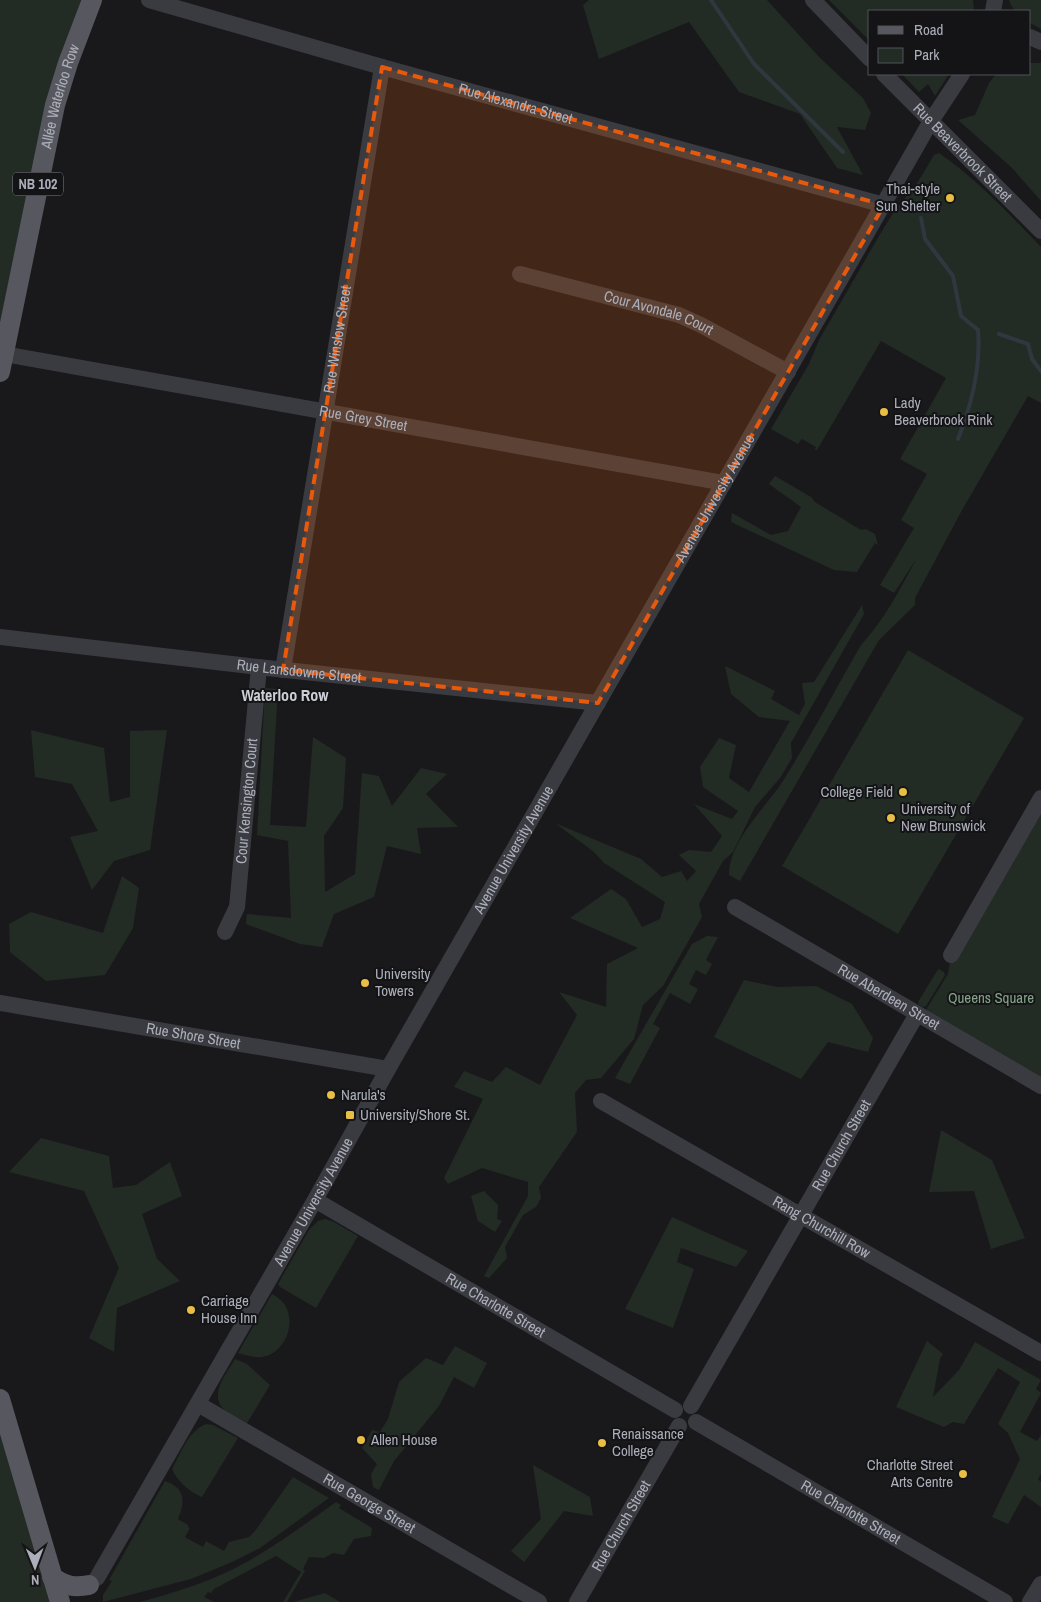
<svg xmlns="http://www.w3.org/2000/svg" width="1041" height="1602" font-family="'Archivo Narrow',sans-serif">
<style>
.green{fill:#232b25}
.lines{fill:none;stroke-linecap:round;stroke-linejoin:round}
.stream{stroke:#30373f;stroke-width:4}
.minor{stroke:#3a3b40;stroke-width:16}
.major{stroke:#57585f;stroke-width:20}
.marked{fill:#e8590c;fill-opacity:0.2;stroke:#e8590c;stroke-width:4;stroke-dasharray:10 6;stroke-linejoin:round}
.poi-dot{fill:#e9be44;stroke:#141416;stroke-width:2}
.labels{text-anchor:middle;stroke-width:4;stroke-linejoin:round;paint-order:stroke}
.shield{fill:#141416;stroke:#7e8089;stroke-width:1}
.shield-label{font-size:14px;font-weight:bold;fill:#acafba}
.street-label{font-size:15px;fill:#acafba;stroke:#141416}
.poi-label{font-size:15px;fill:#acafba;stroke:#141416;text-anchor:start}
.park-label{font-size:15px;fill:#85a489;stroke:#141416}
.neighbourhood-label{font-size:16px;font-weight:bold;fill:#cdcfd6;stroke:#141416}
</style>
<rect width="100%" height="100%" fill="#19191b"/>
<g class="green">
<path d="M0 0H92L68 63 0 372Z"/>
<path d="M589 0H767L820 58 863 98 871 113 865 130 837 127 863 175 837 168 800 114 739 92 689 22 599 59 583 5Z"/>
<path d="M829 0H973L974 11H870V41Z"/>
<path d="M1009 0H1041V29L1030 23V11H1015L1011 5Z"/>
<path d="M1030 63H1041V201L1012 168 958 120 975 115 989 83 996 74H1030Z"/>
<path d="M902 74H949L935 96 928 84 919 92Z"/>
<path d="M939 153C977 179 1009 214 1041 247V403L1028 396 961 512 915 598V605L879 640 740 881 729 875C729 842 763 810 781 784 809 740 835 690 861 645 885 619 900 589 917 558L894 593 880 585 914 528 901 520 927 474 900 459 946 378 881 341 817 450H815L816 447 802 439 798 444 771 429 809 364 819 340 879 236 893 213 916 185 934 155Z"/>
<path d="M775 476 811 497 815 502 861 530 866 529 875 534 878 545 875 543 857 572 834 570 731 522 732 513 771 535 788 531 801 507 769 484Z"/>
<path d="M862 605 864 614 791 743 792 758 780 778 755 807 733 852 723 861 699 904 702 917 663 986 643 1005 634 1039 601 1078 586 1080 575 1093 577 1132 539 1187 541 1198 536 1207 523 1215 505 1247 507 1258 489 1278 484 1276 528 1196V1182L482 1168 448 1184 444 1178 483 1099 454 1087 464 1071 492 1082 506 1067 540 1085 577 1015 559 992 606 1007 607 964 638 948 570 918 611 889 626 899 642 927 660 919 665 902 604 863 594 852 555 823 641 859 662 877 681 871 687 881 696 871 679 855 689 850 711 852 722 836 694 804 732 819 738 811 703 787 700 767 719 738 736 745 729 778 749 792 790 721 759 717 731 694 725 666 775 691 771 699 799 715 805 704 802 683 814 682Z"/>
<path d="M908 650 1024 718 898 934 782 866Z"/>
<path d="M265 688 278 689 270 825 306 827 313 737 346 758 343 808 324 836 325 892 355 874 362 773 379 776 392 806 421 768 447 774 426 794 458 827 417 828 421 854 387 846 374 897 334 914 322 947 300 944 246 924 247 914 291 918 288 841 257 835Z"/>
<path d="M31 730 104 748 110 802 130 797V731L167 730 150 850 114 861 92 890 70 837 98 831 72 784 35 777Z"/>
<path d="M1041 798V1086L928 1020 927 1008 948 974 951 955Z"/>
<path d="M122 876 139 888 133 928 105 975 46 981 10 952 9 924 31 912 103 933Z"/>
<path d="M707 936 718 937 706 960 712 964 706 975 696 970 689 984 698 989 690 1004 670 993 653 1024 660 1028 630 1084 615 1078 692 944Z"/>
<path d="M939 969 944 972 945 975 926 1006 924 1007 919 1005 918 1002 937 971Z"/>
<path d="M744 980 777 987 816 986 852 1004 873 1038 868 1052 828 1042 801 1079 714 1037Z"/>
<path d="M941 1130 992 1160 1025 1238 991 1249 974 1191 929 1192Z"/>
<path d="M41 1138 109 1156 113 1188 136 1185 170 1162 182 1196 142 1214 157 1259 180 1281 117 1308 114 1352 89 1338 119 1268 84 1191 9 1172Z"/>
<path d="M484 1191 498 1205 497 1219 502 1221 495 1232 478 1221 471 1196Z"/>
<path d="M672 1217 748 1251 736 1267 681 1248 677 1262 694 1269 673 1328 625 1309Z"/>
<path d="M325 1219 334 1222 358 1236 316 1308 280 1287 278 1284 309 1230 318 1221Z"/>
<path d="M272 1294C302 1308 290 1353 262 1357 254 1358 246 1355 238 1353Z"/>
<path d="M927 1341 943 1354 940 1359 933 1397 959 1370 975 1342 1041 1380 1036 1389 1041 1393 1020 1432 1037 1441 1041 1435V1474L1038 1479 1041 1482V1507L1024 1495 1008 1524 992 1517 1020 1459 1008 1433 998 1424 1020 1382 998 1368 964 1424 953 1422 944 1427 896 1407Z"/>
<path d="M455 1346 487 1363 474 1388 454 1377 439 1406 394 1461 379 1490 373 1487 371 1474 377 1464 362 1448 372 1430 380 1432 388 1419 399 1382 426 1358 443 1365Z"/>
<path d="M235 1359 247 1364 270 1385 247 1423C239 1418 226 1414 221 1406 211 1391 228 1371 235 1359Z"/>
<path d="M0 1399 60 1602H0Z"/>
<path d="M206 1424 213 1425 238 1438 202 1497C191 1493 176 1480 172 1469 181 1453 188 1431 206 1424Z"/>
<path d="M533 1465 590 1497 593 1516 564 1511 524 1562 511 1551 541 1519Z"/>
<path d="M293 1477 329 1498 260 1548 232 1562 191 1579 103 1602V1595L112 1581 109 1580 165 1481C186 1488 185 1502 178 1519L188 1525V1527L190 1528 185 1537 203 1547 206 1541 224 1551 229 1542 249 1537 255 1531Z"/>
<path d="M336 1502 341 1505 339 1508 372 1528 371 1536 354 1539 344 1555 333 1553 324 1558 309 1557 303 1569 305 1571 287 1602H283L301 1572 276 1556 214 1589 211 1593 208 1592 204 1597 214 1602H140C177 1592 216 1580 250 1560 280 1543 308 1522 336 1502Z"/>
<path d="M325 1593 340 1602H293Z"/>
</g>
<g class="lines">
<g class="stream">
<path d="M711 0 754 64 843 152"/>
<path d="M921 218 925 239 953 276 961 316 978 330C981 368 972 404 958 439"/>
<path d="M999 334 1028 344 1032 359 1041 371"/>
</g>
<g class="minor">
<path id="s1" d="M149 0 382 67 884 205"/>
<path d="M813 0 870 59"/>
<path d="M993 11 995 0"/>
<path d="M1030 37 1041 42"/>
<path id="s2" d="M884 74 1041 231"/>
<path id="s3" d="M520 274 679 315 701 325 788 372"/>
<path id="s4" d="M4 354 724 483"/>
<path id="s5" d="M0 637 267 668 598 703"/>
<path id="s6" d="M283 670 382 67"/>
<path id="s7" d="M735 907 1041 1086"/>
<path id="s8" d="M225 932 237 907 259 667"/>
<path d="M951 955 1041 798"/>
<path id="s9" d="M0 1003 388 1069"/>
<path id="s10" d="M601 1101 1041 1353"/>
<path id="s11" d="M315 1200 675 1410"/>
<path id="s12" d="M198 1404 539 1602"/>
<path id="s13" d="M691 1406 917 1014"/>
<path id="s14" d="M696 1422 1005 1602"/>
<path id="s15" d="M97 1578 315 1200 388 1069 931 121 962 74"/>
<path id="s16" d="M577 1602 679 1426"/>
<path d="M1030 1602 1041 1584"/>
</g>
<g class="major">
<path id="s17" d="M0 372 55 105 68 63 92 0"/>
<path d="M0 1399 60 1602"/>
<path d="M52 1577C65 1586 74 1588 89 1585"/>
</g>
</g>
<path class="marked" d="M382 67 884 205 598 703 283 670Z"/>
<g class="poi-dot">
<circle cx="950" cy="198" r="5"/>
<circle cx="884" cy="412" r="5"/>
<circle cx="903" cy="792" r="5"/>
<circle cx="891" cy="818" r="5"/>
<circle cx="365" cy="983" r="5"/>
<circle cx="331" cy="1095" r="5"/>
<rect x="345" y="1110" width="10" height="10" rx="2.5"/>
<circle cx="191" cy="1310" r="5"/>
<circle cx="361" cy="1440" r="5"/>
<circle cx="602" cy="1443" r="5"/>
<circle cx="963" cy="1474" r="5"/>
</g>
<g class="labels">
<rect class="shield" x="13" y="172.5" width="50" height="23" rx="4"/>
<g class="shield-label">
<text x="38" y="189">NB 102</text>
</g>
<g class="street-label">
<text dy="5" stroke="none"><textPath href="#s17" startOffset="282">Allée Waterloo Row</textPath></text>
<text dy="5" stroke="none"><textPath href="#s1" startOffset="381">Rue Alexandra Street</textPath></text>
<text dy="5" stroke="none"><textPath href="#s2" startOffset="111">Rue Beaverbrook Street</textPath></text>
<text dy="5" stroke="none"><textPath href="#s3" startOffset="144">Cour Avondale Court</textPath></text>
<text dy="5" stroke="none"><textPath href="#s6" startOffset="335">Rue Winslow Street</textPath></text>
<text dy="5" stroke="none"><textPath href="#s4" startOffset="365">Rue Grey Street</textPath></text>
<text dy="5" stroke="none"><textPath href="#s15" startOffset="1244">Avenue University Avenue</textPath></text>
<text dy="5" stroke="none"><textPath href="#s5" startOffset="301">Rue Lansdowne Street</textPath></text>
<text dy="5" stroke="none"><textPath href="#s8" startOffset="134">Cour Kensington Court</textPath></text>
<text dy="5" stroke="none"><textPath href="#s15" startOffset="839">Avenue University Avenue</textPath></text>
<text dy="5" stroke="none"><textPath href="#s7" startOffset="178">Rue Aberdeen Street</textPath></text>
<text dy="5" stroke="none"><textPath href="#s9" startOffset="196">Rue Shore Street</textPath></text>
<text dy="5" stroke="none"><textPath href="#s13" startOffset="301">Rue Church Street</textPath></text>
<text dy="5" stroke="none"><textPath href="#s15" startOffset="434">Avenue University Avenue</textPath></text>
<text dy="5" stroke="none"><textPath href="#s10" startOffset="254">Rang Churchill Row</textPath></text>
<text dy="5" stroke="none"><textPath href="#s11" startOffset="209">Rue Charlotte Street</textPath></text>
<text dy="5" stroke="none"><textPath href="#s12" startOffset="198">Rue George Street</textPath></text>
<text dy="5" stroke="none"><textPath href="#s14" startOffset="179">Rue Charlotte Street</textPath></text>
<text dy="5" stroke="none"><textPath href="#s16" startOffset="88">Rue Church Street</textPath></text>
</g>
<g class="poi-label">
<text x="940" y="194" text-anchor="end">Thai-style<tspan x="940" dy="17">Sun Shelter</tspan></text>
<text x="894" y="408">Lady<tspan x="894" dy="17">Beaverbrook Rink</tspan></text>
<text x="893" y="797" text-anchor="end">College Field</text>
<text x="901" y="814">University of<tspan x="901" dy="17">New Brunswick</tspan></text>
<text x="375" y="979">University<tspan x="375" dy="17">Towers</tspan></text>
<text x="341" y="1100">Narula's</text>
<text x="360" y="1120">University/Shore St.</text>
<text x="201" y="1306">Carriage<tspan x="201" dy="17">House Inn</tspan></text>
<text x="612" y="1439">Renaissance<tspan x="612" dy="17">College</tspan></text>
<text x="371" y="1445">Allen House</text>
<text x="953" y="1470" text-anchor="end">Charlotte Street<tspan x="953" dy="17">Arts Centre</tspan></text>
</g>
<g class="park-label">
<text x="991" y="1003">Queens Square</text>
</g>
<g class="neighbourhood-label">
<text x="285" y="701">Waterloo Row</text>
</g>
</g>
<rect x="868" y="10" width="162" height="65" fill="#141416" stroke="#515258"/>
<rect x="878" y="26" width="25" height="8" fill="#57585f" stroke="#515258"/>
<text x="914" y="35" font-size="15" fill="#acafba">Road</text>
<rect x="878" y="48" width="25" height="15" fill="#232b25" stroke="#515258"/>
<text x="914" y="60" font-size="15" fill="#acafba">Park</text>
<g transform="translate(35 1567) rotate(179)" stroke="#141416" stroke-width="4" paint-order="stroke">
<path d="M0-4L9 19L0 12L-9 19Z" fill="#acafba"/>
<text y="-8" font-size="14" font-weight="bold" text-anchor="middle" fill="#acafba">N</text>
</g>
</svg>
